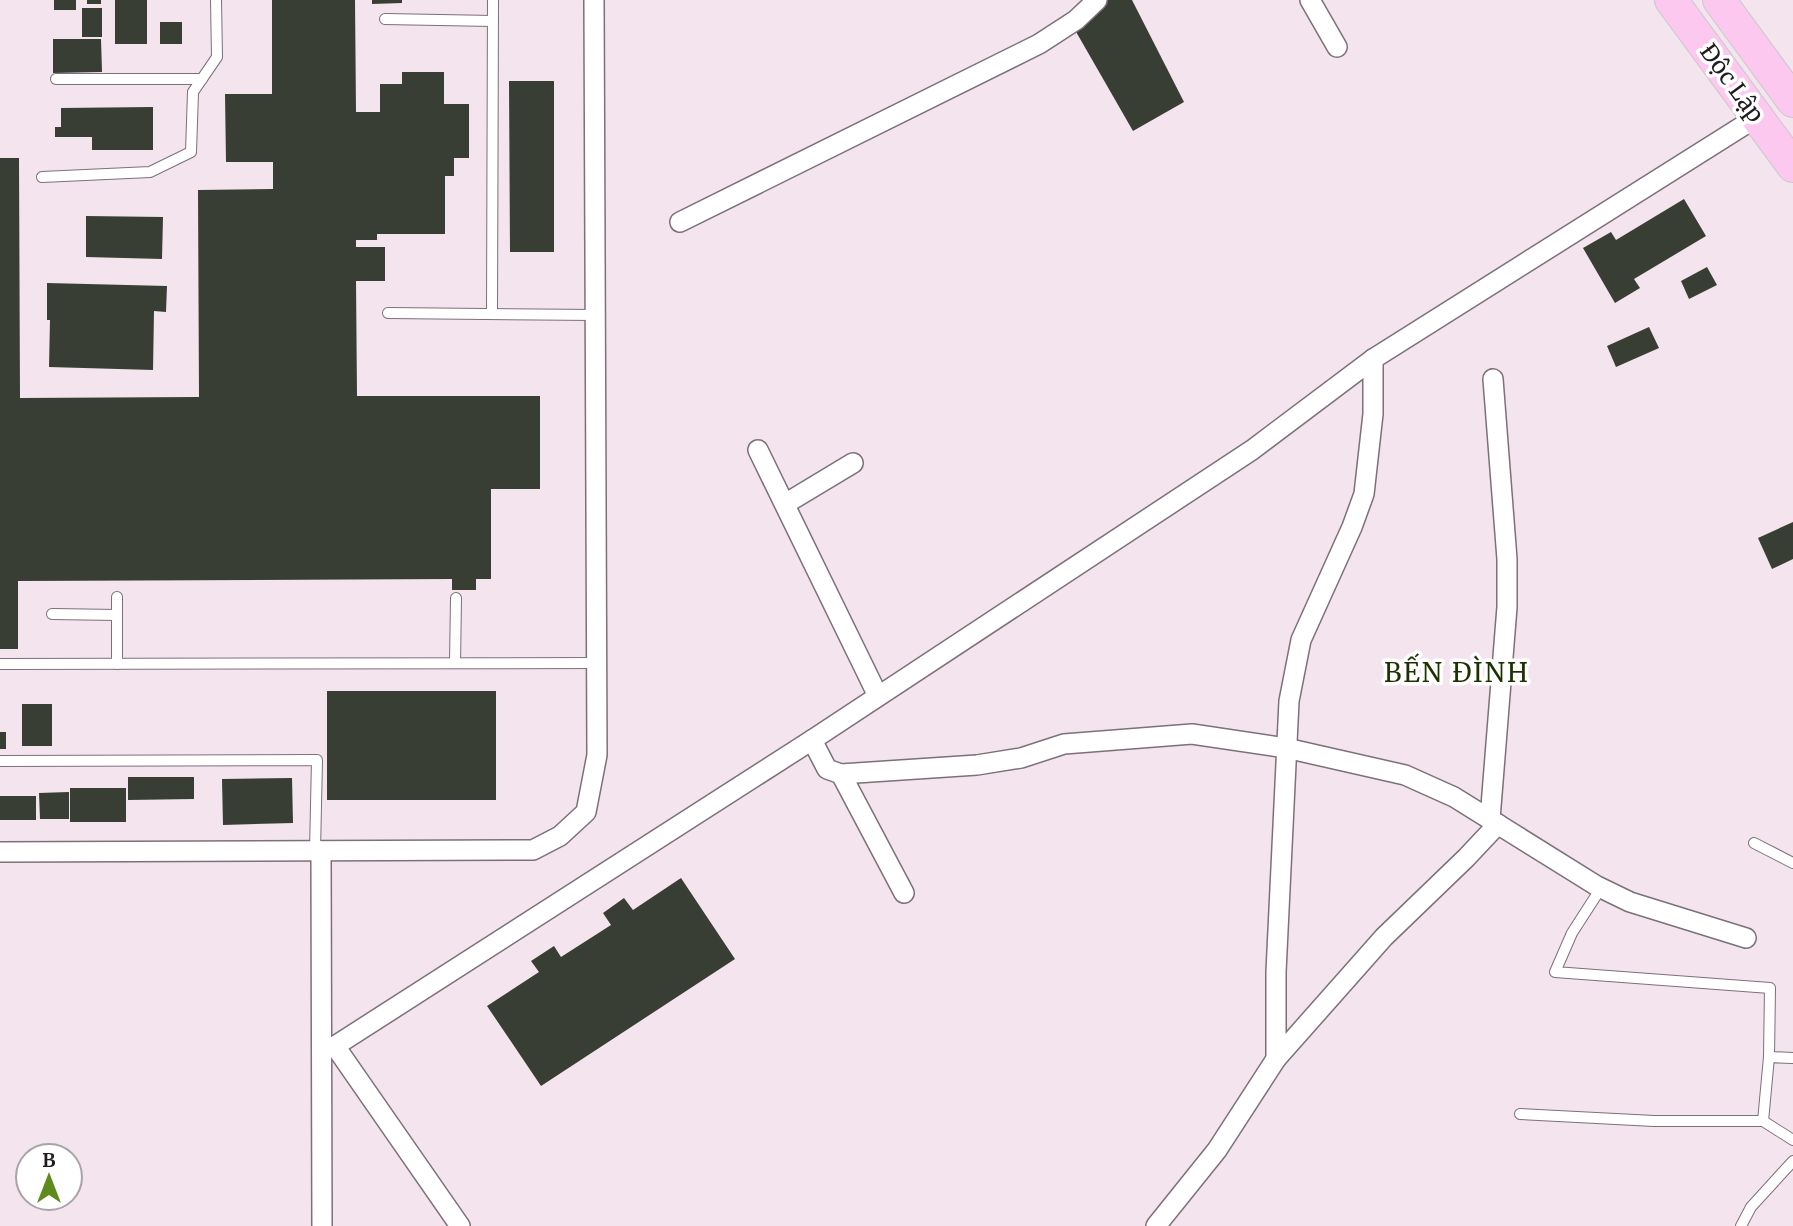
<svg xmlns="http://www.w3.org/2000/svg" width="1793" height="1226" font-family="Merriweather,serif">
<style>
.building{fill:#383e33}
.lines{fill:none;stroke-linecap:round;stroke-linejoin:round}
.service-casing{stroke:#7c7079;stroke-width:12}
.minor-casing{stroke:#7c7079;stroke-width:22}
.trunk-casing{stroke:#c9c8c9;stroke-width:34}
.service{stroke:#fff;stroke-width:10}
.minor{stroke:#fff;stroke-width:19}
.trunk{stroke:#fcc8ef;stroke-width:32}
.labels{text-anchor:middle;stroke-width:7;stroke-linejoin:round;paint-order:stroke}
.street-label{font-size:23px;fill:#201b1f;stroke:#fff}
.quarter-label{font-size:26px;letter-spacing:2px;fill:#1c3100;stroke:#fff}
</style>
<rect width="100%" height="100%" fill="#f3e4ee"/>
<g class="building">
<rect x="54" y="0" width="22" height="10"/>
<rect x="87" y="0" width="14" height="4"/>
<rect x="115" y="0" width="32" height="44"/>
<path d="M272 0H355L356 112H380V84H402V72H444V104H469V158H454V176H445V234H377V240H356V247H385V281H356L357 396H540V489H491V579H476V590H452V579L18 581V649H0V158H19L20 398 199 397 198 190 273 189V162H226L225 94H272Z"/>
<path d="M372 0H402V3L372 4Z"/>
<path d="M1106 0H1132L1184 102 1133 131 1075 30Z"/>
<rect x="82" y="8" width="20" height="29"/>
<rect x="160" y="22" width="22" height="22"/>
<path d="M53 39H101L102 72 53 73Z"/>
<path d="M509 81H554V252H510Z"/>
<path d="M153 107V150H92V137H55V127H61V108Z"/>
<path d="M1684 199 1706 236 1634 279 1640 288 1615 303 1583 248 1611 232 1616 240Z"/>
<path d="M86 216 163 217 162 259 86 257Z"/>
<path d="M1707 267 1717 285 1689 299 1681 281Z"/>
<path d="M47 283 167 286 166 312 154 311 153 370 49 367 50 320H47Z"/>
<path d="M1649 327 1659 348 1616 367 1607 346Z"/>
<path d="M1793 522V559L1772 569 1758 538Z"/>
<rect x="327" y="691" width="169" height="109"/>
<rect x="22" y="704" width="30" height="42"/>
<rect x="0" y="732" width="6" height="17"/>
<path d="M128 777H194V799L128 800Z"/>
<path d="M292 778 293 823 223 825 222 779Z"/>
<rect x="70" y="788" width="56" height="34"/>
<path d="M69 792V819H40L39 793Z"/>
<rect x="0" y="796" width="36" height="24"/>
<path d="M681 878 735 959 541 1086 487 1006 539 972 531 961 554 946 561 957 611 925 603 913 624 898 633 910Z"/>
</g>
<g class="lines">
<defs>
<g id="service">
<path d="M385 19 493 21"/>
<path d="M56 79H202"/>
<path d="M42 177 150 172 191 152 193 92 217 57 216 0"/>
<path d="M388 313 595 315"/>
<path d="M492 314 493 0"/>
<path d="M52 614 117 615"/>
<path d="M455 663 456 598"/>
<path d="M0 664 596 663"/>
<path d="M117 664V597"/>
<path d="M0 761 317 760 315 851"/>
<path d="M1754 843 1793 863"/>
<path d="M1601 888 1572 933 1555 972 1770 988 1769 1057"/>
<path d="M1520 1114 1654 1121H1763L1769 1057 1793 1058"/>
<path d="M1763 1121 1793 1140"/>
<path d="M1741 1226 1751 1207 1793 1161"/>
</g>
<g id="minor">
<path d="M1310 0 1337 47"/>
<path d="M680 222 1039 44 1076 20 1097 0"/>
<path d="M758 450 878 696"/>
<path d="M785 504 853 463"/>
<path d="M812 740 827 769 841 774 977 765 1021 758 1064 744 1192 734 1286 748 1405 775 1454 797 1597 886 1630 902 1746 938"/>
<path d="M841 774 904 893"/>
<path d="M1490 819 1507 607V559L1493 379"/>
<path d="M321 851 322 1226"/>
<path d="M0 852 533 850 560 836 586 812 597 755 594 0"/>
<path d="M1276 1059 1384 937 1466 858 1498 824"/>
<path d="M460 1226 335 1046 812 740 1252 450 1373 359 1757 117"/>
<path d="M1156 1226 1217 1150 1276 1059V972L1289 701 1301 640 1352 527 1364 494 1373 414V359"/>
</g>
<g id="trunk">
<path d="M1671 0 1793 166"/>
<path d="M1719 0 1793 101"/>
</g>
</defs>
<use href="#service" class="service-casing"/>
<use href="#minor" class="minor-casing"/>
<use href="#trunk" class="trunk-casing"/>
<use href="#service" class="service"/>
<use href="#minor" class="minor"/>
<use href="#trunk" class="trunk"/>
</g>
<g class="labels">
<g class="street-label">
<text transform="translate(1732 83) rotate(54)" y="8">Độc Lập</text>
</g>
<g class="quarter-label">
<text x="1457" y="682">BẾN ĐÌNH</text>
</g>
</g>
<g transform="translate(49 1177)"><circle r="33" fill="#ffffff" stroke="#a6a4a5" stroke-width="2"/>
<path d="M0-5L12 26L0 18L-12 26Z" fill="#5e8b1c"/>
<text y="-10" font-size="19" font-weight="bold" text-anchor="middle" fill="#201b1f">B</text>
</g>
</svg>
